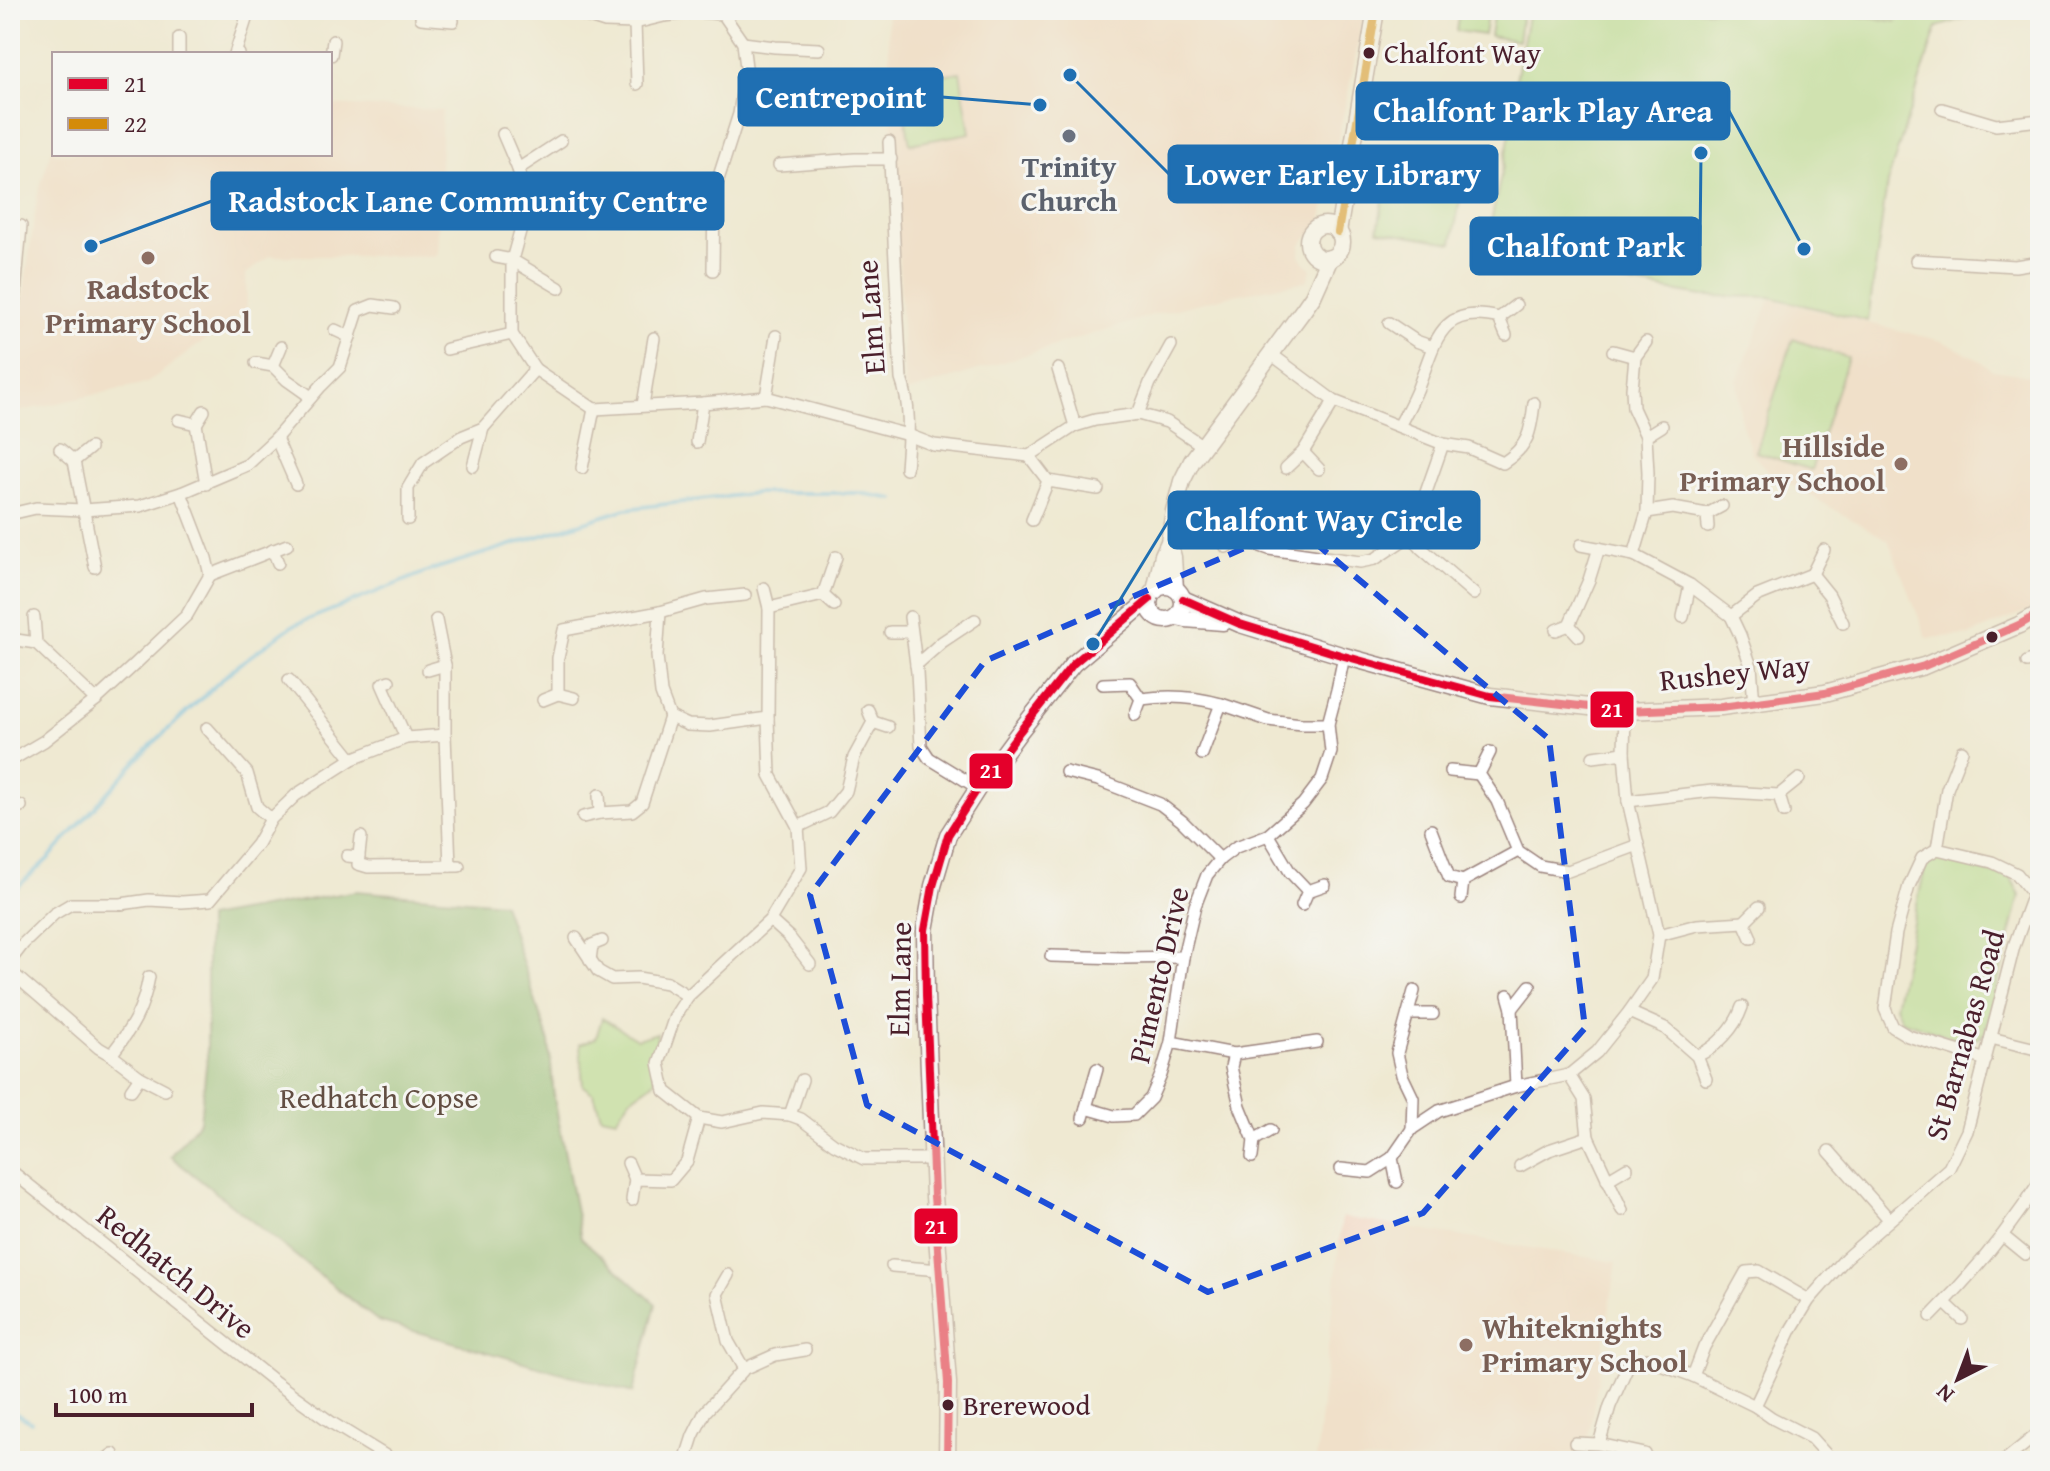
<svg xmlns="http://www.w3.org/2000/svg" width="2050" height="1471" font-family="'Gentium Book Plus',serif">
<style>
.built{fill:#f2d4be}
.green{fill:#abda88;stroke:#7a7c5a;stroke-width:2}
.forest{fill:#88ba74;stroke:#696c50;stroke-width:2}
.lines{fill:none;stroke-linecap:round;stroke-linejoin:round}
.stream{stroke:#6cbce7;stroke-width:4}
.street-casing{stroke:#9c847e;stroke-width:14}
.secondary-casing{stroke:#9c847e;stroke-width:19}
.street{stroke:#fff;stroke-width:11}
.secondary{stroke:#fff;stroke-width:16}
.bus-1-casing{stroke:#f6f6f2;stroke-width:14}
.bus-2-casing{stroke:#f6f6f2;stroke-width:14}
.bus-1{stroke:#e4002b;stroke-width:8}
.bus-2{stroke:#d48b09;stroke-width:8}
.marked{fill:none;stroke:#1d4ed8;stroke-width:6;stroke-dasharray:16 10;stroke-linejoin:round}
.bus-dot{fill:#4a1f2b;stroke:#f6f6f2;stroke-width:3}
.worship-dot{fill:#6b7280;stroke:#f6f6f2;stroke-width:3}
.education-dot{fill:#8d6e63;stroke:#f6f6f2;stroke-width:3}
.labels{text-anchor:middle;stroke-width:6;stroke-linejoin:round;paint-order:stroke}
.bus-label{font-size:28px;fill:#4a1f2b;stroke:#f6f6f2;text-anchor:start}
.worship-label{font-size:30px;font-weight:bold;fill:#5b616d;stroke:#f6f6f2}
.education-label{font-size:30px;font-weight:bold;fill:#785e54;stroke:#f6f6f2}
.street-label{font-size:30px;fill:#4a1f2b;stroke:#f6f6f2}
.park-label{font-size:30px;fill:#624e42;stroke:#f6f6f2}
.leader{fill:none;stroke:#1f6fb2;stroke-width:3}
.callout-dot{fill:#1f6fb2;stroke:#f6f6f2;stroke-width:3}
.callout{fill:#1f6fb2;stroke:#1f6fb2;stroke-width:3}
.callout-label{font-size:32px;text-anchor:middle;font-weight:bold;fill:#fff}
.line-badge{stroke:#f6f6f2;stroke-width:3}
.badge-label{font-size:22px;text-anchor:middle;font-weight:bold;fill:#fff}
</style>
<rect width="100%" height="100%" fill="#f6f6f2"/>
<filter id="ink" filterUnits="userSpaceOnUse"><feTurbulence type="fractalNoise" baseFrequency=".0125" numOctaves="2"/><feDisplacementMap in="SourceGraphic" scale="16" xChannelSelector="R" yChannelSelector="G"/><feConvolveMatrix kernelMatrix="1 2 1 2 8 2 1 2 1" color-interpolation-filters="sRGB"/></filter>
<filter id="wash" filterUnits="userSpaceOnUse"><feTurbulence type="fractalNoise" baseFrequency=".006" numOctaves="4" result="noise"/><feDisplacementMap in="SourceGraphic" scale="32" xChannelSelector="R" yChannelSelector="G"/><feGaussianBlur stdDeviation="1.8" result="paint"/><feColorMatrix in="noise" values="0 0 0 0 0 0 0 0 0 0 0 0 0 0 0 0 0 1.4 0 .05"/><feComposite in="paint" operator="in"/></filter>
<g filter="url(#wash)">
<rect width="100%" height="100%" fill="#efe9d2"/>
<g class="built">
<path d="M887 10H1365L1319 233 1310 235 1301 244 1300 255 1306 264 1312 268 1307 281 1224 297 1153 315 905 393Z"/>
<path d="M330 105 442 110 437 256H270L246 274 247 309 147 383 13 413 21 311 38 193 54 142V154H330Z"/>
<path d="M1770 299 1942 341 1974 357 1993 370 2040 377V606L1970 635 1927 638 1888 540 1770 473 1752 454 1741 422 1737 381Z"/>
<path d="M1342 1217 1617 1262 1590 1429 1581 1461H1316Z"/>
</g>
<g class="green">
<path d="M1459 10H1488L1484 35 1456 31Z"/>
<path d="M1494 10H1523L1518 41 1490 36Z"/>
<path d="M1529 10H1814L1898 22 1831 10H1991L1937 27 1887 183 1868 321 1770 297 1702 296 1483 259 1512 125 1508 124Z"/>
<path d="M960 72 970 133 910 144 899 82Z"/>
<path d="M1391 154 1466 168 1452 243 1378 230Z"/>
<path d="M1793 339 1848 358 1811 470 1756 452Z"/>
<path d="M1936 858 2011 878 2020 895 1985 1033 1969 1043 1901 1020 1895 1006 1925 867Z"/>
<path d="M602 1018 637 1039 657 1033 655 1081 630 1099 616 1119 601 1116 594 1094 583 1086 580 1044 596 1038Z"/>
</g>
<path class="forest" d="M356 891 503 903 549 1042 554 1097 581 1238 656 1304 633 1393 378 1321 170 1156 200 1121 207 1057V918Z"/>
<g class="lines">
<g class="stream">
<path d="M10 894 49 858 147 749 234 668 292 626 431 570 626 509 756 493H859L894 499"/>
<path d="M10 1410 31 1422"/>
</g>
</g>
</g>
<g filter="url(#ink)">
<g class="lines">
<defs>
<g id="street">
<path d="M567 10 605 22 635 23 664 16 698 12 723 14 743 43 746 67 739 114 714 192 713 270"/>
<path d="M421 18 453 21 452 10"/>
<path d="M635 23 637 84"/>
<path d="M179 38V54"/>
<path d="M743 43 775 47 819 49"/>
<path d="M239 54H235L249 10"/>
<path d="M331 55 333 41"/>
<path d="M1942 109 1996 125 2040 120"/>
<path d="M503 134 518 169 527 206 512 260V334L535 369 594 409 703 403 766 397 908 435 934 445 1029 456 1075 426 1095 420 1138 414 1167 422 1203 446"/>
<path d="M889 142 901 379C912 408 908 439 906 469"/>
<path d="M779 165 855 159H891"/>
<path d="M518 169 561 141"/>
<path d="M693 188 714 192"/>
<path d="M527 206 568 216"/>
<path d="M496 257 512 260 559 288"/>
<path d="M1916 260 2015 266 2040 262"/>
<path d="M1499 318 1506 335"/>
<path d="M1389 323 1416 341 1433 347"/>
<path d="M335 330 350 337"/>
<path d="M447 349 512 334"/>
<path d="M10 350 21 226"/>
<path d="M1613 351 1635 357 1632 389 1633 408 1646 436 1648 473 1647 512 1634 555"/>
<path d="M1271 354 1334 401 1443 444 1469 448 1503 463C1529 446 1531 431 1534 403"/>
<path d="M1635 357 1646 342"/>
<path d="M256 363 273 366 287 380 311 397"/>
<path d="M273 366 281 347"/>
<path d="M1058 369 1075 426"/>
<path d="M766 397 776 336"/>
<path d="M643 405 654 338"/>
<path d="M1138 414 1150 383 1171 345"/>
<path d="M179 420 196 424 206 484"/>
<path d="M196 424 204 411"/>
<path d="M1399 426C1406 413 1414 399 1419 385 1436 341 1440 304 1499 318L1516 305"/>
<path d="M1646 436 1662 426"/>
<path d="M276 438 296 484"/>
<path d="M697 442 703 403"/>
<path d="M60 449 74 461 95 567"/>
<path d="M1303 452 1319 469"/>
<path d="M1029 456 1048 481 1032 520"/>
<path d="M74 461 90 448"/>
<path d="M473 466 483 428"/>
<path d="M582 468 594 409"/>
<path d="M1286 468 1303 452 1334 401"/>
<path d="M1048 481 1098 489"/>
<path d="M1647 512 1673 508 1707 514 1708 527"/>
<path d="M10 514 36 508 83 510 140 506 181 493 247 465 276 438 321 386 340 367 358 311 373 305 394 308"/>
<path d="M1707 514 1722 506"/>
<path d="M408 519V488L423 463 461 437 483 428 535 369"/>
<path d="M1232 527 1240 539 1269 549 1360 562 1375 559 1411 535 1443 444"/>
<path d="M1411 535 1421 548 1474 594"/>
<path d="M1581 545 1634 555 1690 585 1731 616 1740 635 1751 666 1754 704"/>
<path d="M1226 547 1240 539"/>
<path d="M273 550 278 563"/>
<path d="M836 557 823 595 769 608 768 718 770 775 798 827 801 868 770 920 688 996 675 1016 659 1063 665 1091 699 1118 722 1122 763 1113 790 1115 801 1119 834 1144 864 1159H933"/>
<path d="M1812 574 1824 550"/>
<path d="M210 575 287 545"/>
<path d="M764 588 769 608"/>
<path d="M823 595 834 605"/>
<path d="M660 612 657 656 661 693 670 717 688 725 710 726 768 718"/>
<path d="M1731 616 1757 596 1812 574 1829 595 1843 623"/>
<path d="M34 617 36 643 96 700"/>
<path d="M910 617 917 672 921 746 929 758 978 788"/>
<path d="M1683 617 1690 585"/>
<path d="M436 620 445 665V735L450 866"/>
<path d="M1556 630 1569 625"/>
<path d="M890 632H911"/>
<path d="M1579 636 1569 625 1589 580 1599 548"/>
<path d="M10 639 36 643"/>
<path d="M2027 662 2040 657"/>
<path d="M916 665 942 642 975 620"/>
<path d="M428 670 445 665"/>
<path d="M289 680 352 759"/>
<path d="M389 681 382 684 406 738"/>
<path d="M1103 684 1130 683 1141 699C1169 695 1193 696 1221 704"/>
<path d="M558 694 574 698"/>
<path d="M543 700 558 694V658L564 630 660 612 706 599 745 595"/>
<path d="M868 710 873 722"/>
<path d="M1135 715 1141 699"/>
<path d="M207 728 247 773 257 807 271 819"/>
<path d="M1490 752 1479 774 1497 801 1518 851 1540 866 1568 871 1638 845"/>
<path d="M1202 754 1221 704 1268 720 1301 724H1328"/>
<path d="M1593 757 1624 753"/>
<path d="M10 761 44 741 96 700 132 667 187 615 210 575 206 558 181 493"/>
<path d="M1450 771 1479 774"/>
<path d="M1066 772 1098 780 1160 804 1182 821 1220 859"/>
<path d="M599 795 600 813"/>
<path d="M1779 795 1784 812"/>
<path d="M1628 801 1712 791 1779 795 1799 779"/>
<path d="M10 802 21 806"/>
<path d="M583 817 600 813 632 811 642 803 670 717"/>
<path d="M798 827 829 812 846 791 854 757 873 722 888 727"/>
<path d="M1431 830 1449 877 1463 881"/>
<path d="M1268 835 1290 872 1308 891 1302 905"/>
<path d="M361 837 358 864 368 867 459 866"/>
<path d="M1937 849 1947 789 1962 751"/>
<path d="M347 856 359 857"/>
<path d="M1308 891 1325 885"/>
<path d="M1461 898 1463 881 1518 851"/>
<path d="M770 920 789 937 810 964"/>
<path d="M1744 922 1759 907"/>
<path d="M1659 935 1697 925 1744 922 1751 938"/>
<path d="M576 938 598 971 612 979 638 978 667 983 688 996"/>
<path d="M1051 956 1124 958 1183 957"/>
<path d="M590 960 592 945 602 941"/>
<path d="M10 961 23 944 54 914 71 904H121L149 900 182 902 210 900 257 844 271 819 296 795 352 759 406 738 445 735"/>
<path d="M10 971 99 1048 111 1055 140 1077 165 1090"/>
<path d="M1508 995 1512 1009 1516 1086"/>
<path d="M1512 1009 1530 986"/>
<path d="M1629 1012 1665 1028 1697 1056 1706 1079"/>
<path d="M1408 1014H1433"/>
<path d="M1991 1038 2040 1050"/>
<path d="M1171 1042 1234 1054 1317 1042"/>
<path d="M1234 1054 1231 1067 1240 1106 1254 1140 1252 1157"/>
<path d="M111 1055C132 1028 143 1010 149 977"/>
<path d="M1697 1056C1717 1047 1735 1028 1742 1007"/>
<path d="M1986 1060 1908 1036 1893 1027 1885 1009 1896 933 1909 886 1922 858 1937 849 1992 862 2017 874 2033 894"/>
<path d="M1569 1075 1584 1099 1588 1137 1622 1210"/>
<path d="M131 1090 140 1077"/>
<path d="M1086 1108 1114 1116 1134 1115 1151 1098 1161 1075 1171 1042 1183 957 1195 906 1207 875 1220 859 1236 847 1268 835 1303 804 1322 779 1331 752 1328 724 1337 690 1344 656"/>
<path d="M790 1115 802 1080"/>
<path d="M1083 1118 1097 1069"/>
<path d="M1412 1129 1413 1098 1402 1075 1397 1053 1414 991"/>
<path d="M1254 1140 1271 1130"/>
<path d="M1829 1151 1889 1219"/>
<path d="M628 1163 635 1179"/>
<path d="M1520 1166 1549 1150 1588 1137"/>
<path d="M1341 1169 1370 1172 1392 1158"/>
<path d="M10 1170 275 1382 332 1423 394 1461"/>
<path d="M1607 1180 1627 1168"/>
<path d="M1397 1182 1392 1158 1412 1129 1439 1111 1516 1086 1569 1075 1597 1052 1629 1012 1652 979 1659 935 1628 801 1624 753 1625 711"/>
<path d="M632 1200 635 1179 671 1180 687 1161 699 1118"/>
<path d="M2003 1236 2025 1254"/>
<path d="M892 1266 940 1270"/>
<path d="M728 1275 717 1294 728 1341 744 1369"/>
<path d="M1809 1300 1759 1271 1746 1272 1704 1347 1693 1376 1755 1406 1772 1418 1811 1438 1832 1461"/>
<path d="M1945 1303 1962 1319"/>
<path d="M1931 1316C1973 1274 2008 1232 2040 1181"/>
<path d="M1755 1406 1792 1328 1809 1300 1846 1258 1949 1168 1967 1131 2014 946 2033 894"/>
<path d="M1575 1443 1599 1444"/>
<path d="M1645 1454 1599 1444 1610 1406 1629 1363 1647 1359 1693 1376"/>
<path d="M104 1461 113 1454"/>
<path d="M685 1461 693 1436 705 1412 744 1369 775 1355 805 1350"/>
<path d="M2004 1461 2040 1432"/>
</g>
<g id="secondary">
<circle cx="1325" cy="242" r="17"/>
<path d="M1338 232 1376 10"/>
<path d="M1169 543 1173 557 1175 589"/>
<circle cx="1166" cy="603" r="17"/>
<path d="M1155 591 1163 555 1169 542 1174 511 1182 481 1192 461 1304 309 1313 296 1330 258"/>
<path d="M1183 599 1240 624 1344 656 1490 696 1625 711 1721 707 1825 693 1924 666 2019 625 2040 613"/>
<path d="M1177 617 1186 619 1223 622"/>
<path d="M947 1461 948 1383 934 1196 926 995 925 930 933 886 948 835 978 788 1020 731 1073 664 1150 599"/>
</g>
</defs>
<use href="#street" class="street-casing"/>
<use href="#secondary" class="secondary-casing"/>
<use href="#street" class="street"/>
<use href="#secondary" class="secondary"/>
<defs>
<g id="bus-1">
<path d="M1183 599 1240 624 1344 656 1490 696 1625 711 1721 707 1825 693 1924 666 2019 625 2040 613"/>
<path d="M947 1461 948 1383 934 1196 926 995 925 930 933 886 948 835 978 788 1020 731 1073 664 1150 599"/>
</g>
<path id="bus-2" d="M1338 232 1376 10"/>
</defs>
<use href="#bus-1" class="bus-1-casing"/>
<use href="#bus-2" class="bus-2-casing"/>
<use href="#bus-1" class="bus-1"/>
<use href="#bus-2" class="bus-2"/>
</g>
</g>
<path d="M0 0H2050V1471H0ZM1295 526 1549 739 1585 1028 1423 1213 1208 1292 867 1105 810 895 985 661Z" fill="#efe9d2" fill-opacity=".55" fill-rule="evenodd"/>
<path class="marked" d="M1295 526 1549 739 1585 1028 1423 1213 1208 1292 867 1105 810 895 985 661Z"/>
<g class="bus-dot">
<circle cx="1369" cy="53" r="7"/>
<circle cx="1992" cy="637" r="7"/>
<circle cx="948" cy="1405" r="7"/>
</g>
<circle class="worship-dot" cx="1069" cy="136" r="8"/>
<g class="education-dot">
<circle cx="148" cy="258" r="8"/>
<circle cx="1901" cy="464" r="8"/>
<circle cx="1466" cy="1345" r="8"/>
</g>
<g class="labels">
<g class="bus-label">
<text x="1384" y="63">Chalfont Way</text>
<text x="963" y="1415">Brerewood</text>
</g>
<g class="worship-label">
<text x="1069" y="177">Trinity<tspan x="1069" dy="34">Church</tspan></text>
</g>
<g class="education-label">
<text x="148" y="299">Radstock<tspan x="148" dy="34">Primary School</tspan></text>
<text x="1885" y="457" text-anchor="end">Hillside<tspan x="1885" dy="34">Primary School</tspan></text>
<text x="1482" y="1338" text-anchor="start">Whiteknights<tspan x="1482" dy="34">Primary School</tspan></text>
</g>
<g class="street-label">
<text transform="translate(871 317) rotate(-94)" y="10">Elm Lane</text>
<text transform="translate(1735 673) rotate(-6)" y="10">Rushey Way</text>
<text transform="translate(1159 975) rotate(-77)" y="10">Pimento Drive</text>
<text transform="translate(900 979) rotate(-89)" y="10">Elm Lane</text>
<text transform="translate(1965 1035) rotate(-74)" y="10">St Barnabas Road</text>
<text transform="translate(176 1272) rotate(39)" y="10">Redhatch Drive</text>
</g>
<g class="park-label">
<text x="379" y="1108">Redhatch Copse</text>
</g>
</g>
<path class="leader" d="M1040 105L942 97M1804 249L1729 111M1070 75L1169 174M91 246L212 201M1701 153L1700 246M1093 644L1169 520"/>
<g class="callout-dot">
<circle cx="1040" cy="105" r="8"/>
<circle cx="1804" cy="249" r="8"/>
<circle cx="1070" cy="75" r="8"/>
<circle cx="91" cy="246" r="8"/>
<circle cx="1701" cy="153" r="8"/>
<circle cx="1093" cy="644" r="8"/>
</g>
<g class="callout">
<rect x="739" y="69" width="203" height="56" rx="8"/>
<rect x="1357" y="83" width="372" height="56" rx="8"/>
<rect x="1169" y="146" width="328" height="56" rx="8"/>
<rect x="212" y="173" width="511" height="56" rx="8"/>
<rect x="1471" y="218" width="229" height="56" rx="8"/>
<rect x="1169" y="492" width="310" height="56" rx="8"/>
</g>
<g class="callout-label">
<text x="841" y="108">Centrepoint</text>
<text x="1543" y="122">Chalfont Park Play Area</text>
<text x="1333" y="185">Lower Earley Library</text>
<text x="468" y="212">Radstock Lane Community Centre</text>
<text x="1586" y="257">Chalfont Park</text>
<text x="1324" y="531">Chalfont Way Circle</text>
</g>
<g class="line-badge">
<rect x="1589" y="690" width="46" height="39" rx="8" fill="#e4002b"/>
<rect x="968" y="752" width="46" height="38" rx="8" fill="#e4002b"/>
<rect x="913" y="1207" width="46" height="38" rx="8" fill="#e4002b"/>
</g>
<g class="badge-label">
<text x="1612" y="717">21</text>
<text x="991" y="778">21</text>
<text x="936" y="1234">21</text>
</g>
<rect width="2050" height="1471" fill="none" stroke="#f6f6f2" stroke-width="40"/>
<rect x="52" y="52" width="280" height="104" fill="#f6f6f2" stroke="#b1a0a2" stroke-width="2"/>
<rect x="68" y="78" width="40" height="12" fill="#e4002b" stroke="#b1a0a2" stroke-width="2"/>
<text x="124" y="92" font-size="24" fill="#4a1f2b">21</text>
<rect x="68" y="118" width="40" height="12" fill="#d48b09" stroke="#b1a0a2" stroke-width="2"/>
<text x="124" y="132" font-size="24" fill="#4a1f2b">22</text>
<g transform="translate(1958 1379) rotate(222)" stroke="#f6f6f2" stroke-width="6" paint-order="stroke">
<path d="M0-6L14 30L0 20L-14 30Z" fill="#4a1f2b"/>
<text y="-12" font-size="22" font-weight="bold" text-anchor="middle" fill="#4a1f2b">N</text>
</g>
<path d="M56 1403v12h196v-12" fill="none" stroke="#4a1f2b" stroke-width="4"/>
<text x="68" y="1403" font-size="24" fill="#4a1f2b" stroke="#f6f6f2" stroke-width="6" paint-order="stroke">100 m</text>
</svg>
